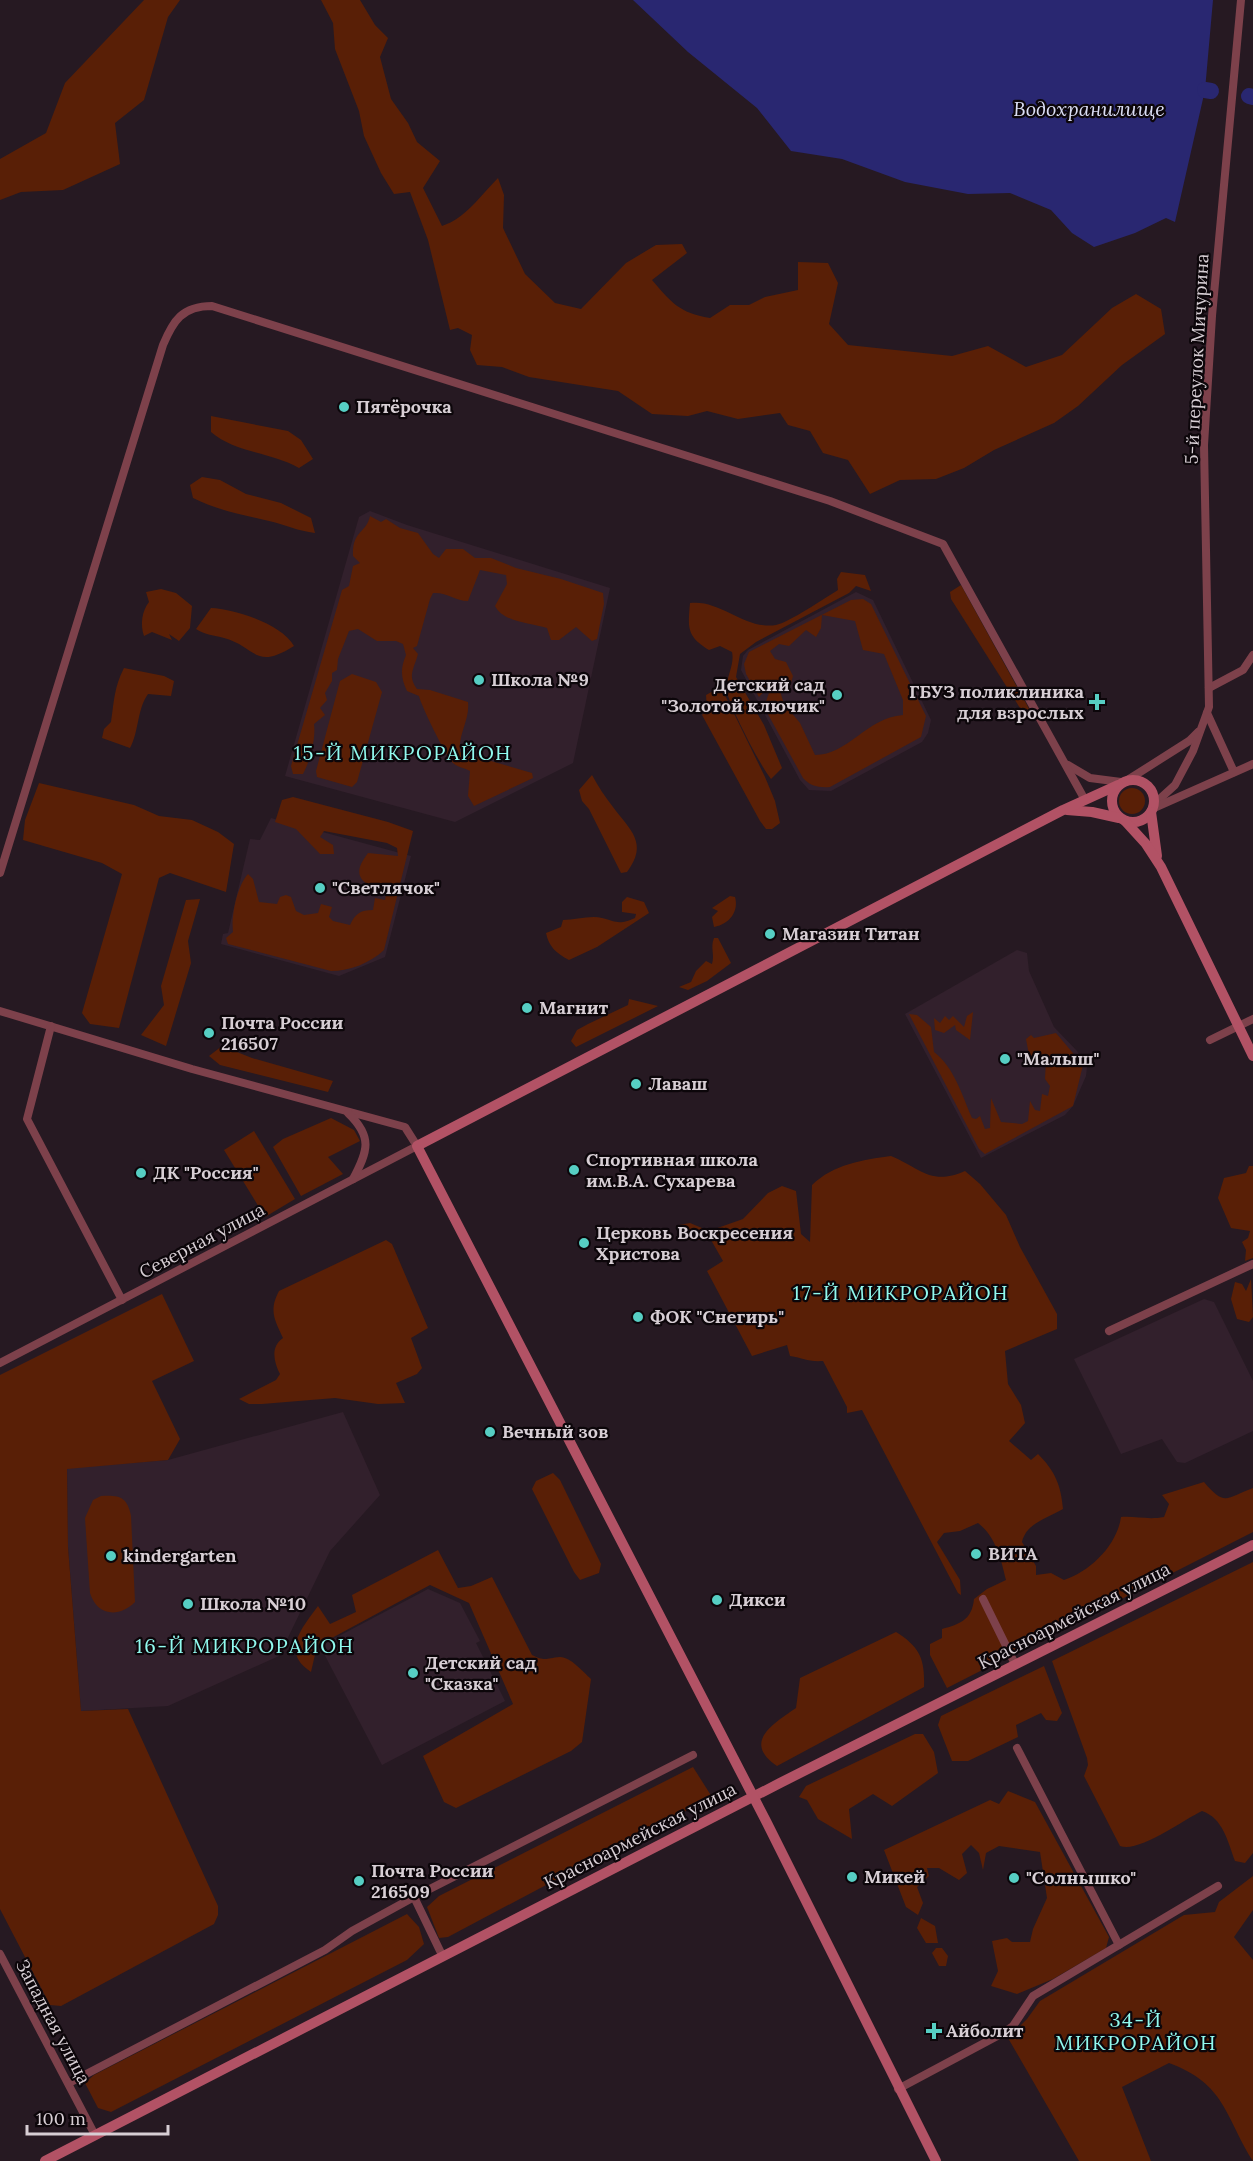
<svg xmlns="http://www.w3.org/2000/svg" width="1253" height="2161" font-family="Lora,serif">
<style>
.built{fill:#32202c}
.green{fill:#591f06}
.water{fill:#292771}
.lines{fill:none;stroke-linecap:round;stroke-linejoin:round}
.river{stroke:#292771;stroke-width:16}
.street{stroke:#7d414b;stroke-width:8}
.secondary{stroke:#b25265;stroke-width:10}
.poi-dot{fill:#56cec3;stroke:#0c060a;stroke-width:2}
.labels{text-anchor:middle;stroke-width:4.5;stroke-linejoin:round;paint-order:stroke}
.street-label{font-size:18px;fill:#d7ced4;stroke:#0c060a}
.poi-label{font-size:18px;font-weight:bold;fill:#d7ced4;stroke:#0c060a;text-anchor:start}
.water-label{font-size:20px;font-style:italic;fill:#dbdef5;stroke:#0c060a}
.neighbourhood-label{font-size:20px;letter-spacing:1.5px;fill:#91faef;stroke:#0c060a}
</style>
<rect width="100%" height="100%" fill="#261922"/>
<g class="built">
<path d="M370 511 407 525 610 588 573 763 455 822 285 776 359 517Z"/>
<path d="M856 592 873 600 931 720 928 733 922 742 831 791 809 790 800 780 741 670 743 656 748 650Z"/>
<path d="M271 818 411 856 385 957 339 976 221 944 223 934 228 933 250 839 260 840Z"/>
<path d="M1017 950 1027 953 1029 971 1054 1027 1077 1051 1087 1067 1086 1076 1073 1106 1065 1115 981 1158 905 1014Z"/>
<path d="M1204 1299 1214 1302 1253 1381V1431L1185 1463 1177 1462 1162 1439 1121 1454 1074 1359Z"/>
<path d="M343 1412 380 1495 330 1551 279 1656 168 1706 81 1711 68 1547 67 1468 168 1460Z"/>
<path d="M428 1589 460 1603 480 1641 476 1643 505 1701 382 1765 320 1646Z"/>
</g>
<g class="green">
<path d="M144 0H180L168 17 144 100 115 123 120 164 63 190 21 192 0 200V159L46 133 65 83Z"/>
<path d="M321 0H360L375 25 388 38 380 57 391 99 408 123 417 142 440 161 423 188 442 226C466 218 480 196 498 178L504 195 503 228 525 274 555 303 581 309 626 263 656 245 682 244 687 253 652 280C671 302 679 313 710 318L730 305H749L765 297 798 290V262L828 263 838 283 829 324 848 345 952 356 988 346 1026 367 1062 355 1112 308 1136 294 1161 309 1165 334 1122 365 1078 406 1054 423 994 450 964 468 936 479 900 480 870 494 848 460 823 453 810 431 788 425 780 413 738 419 707 411 688 416 652 414 618 391 529 377 502 367 477 365 470 350 472 335 458 328 450 330 428 240 410 192 394 194 381 173 364 136 359 111 335 49 333 23Z"/>
<path d="M211 416 288 431 301 440 313 459 299 468C272 452 235 453 211 432Z"/>
<path d="M202 477 220 480 246 494 281 503 311 518 315 533C298 531 286 525 269 521 243 515 217 510 193 498L190 485Z"/>
<path d="M370 516 381 522 386 519 400 528 418 533 433 554 439 558 446 549H463L475 558H491L516 568 561 579 603 593 604 604 597 639 592 641 576 627 559 640H551L547 628C530 623 503 622 495 606L507 584 506 575 480 570 468 601C455 601 447 592 433 593L430 599 417 646 413 648 418 654C414 669 407 676 417 689L430 690 468 702C470 720 458 734 460 752L532 773 533 778 474 806 468 796 470 771C465 768 457 767 453 763 446 757 420 703 419 696L407 691C401 678 400 669 406 655L403 644 396 641H377L358 629 349 631 338 659 337 670 332 673V681L325 693 327 700 320 708 325 715 314 724C316 739 310 761 303 774H293L291 766 342 590 349 586 353 566 360 563 353 556C352 530 366 534 370 516Z"/>
<path d="M841 572 865 575 871 591 856 586 849 593 756 642 740 654 736 677 764 725 782 768 771 779C761 767 730 707 727 692 725 677 735 666 732 652L720 646 709 650C686 636 688 627 690 603 720 599 745 630 776 625 788 623 825 598 838 590L837 579Z"/>
<path d="M961 585 1033 716 1027 719 951 599 950 592Z"/>
<path d="M161 589 176 593 192 606 190 628 179 641 169 634 172 640 152 632 144 636C140 624 142 611 149 602L146 592Z"/>
<path d="M863 599 871 604 926 716 921 737 830 787C819 788 810 786 803 778L764 707 769 693 780 691 784 704 800 723 815 755C848 755 866 718 903 715V700L884 654 863 650 855 621 822 615 821 628 816 637 806 630 789 646 779 644 770 651 775 659 786 662 793 676 790 686 771 684 759 697 746 674 744 664 749 652 851 600Z"/>
<path d="M211 608C235 609 282 624 294 646 254 671 257 647 224 638 214 635 205 635 196 629Z"/>
<path d="M124 668 164 676 174 681 171 696 148 694C137 709 139 732 130 748L102 738 104 729 111 722C114 702 114 687 124 668Z"/>
<path d="M352 674 376 682 382 692 357 782 352 787 317 777 316 771 340 681Z"/>
<path d="M717 689H722L765 777 775 801 780 823 772 829H766L760 821 702 715 707 709 706 695Z"/>
<path d="M592 775C598 786 605 797 613 807 630 830 649 843 627 872L621 873 589 809 582 801 579 790Z"/>
<path d="M39 783 134 805 159 816 192 820 218 832 234 844 226 892 170 873 159 878 119 1028 90 1024 82 1013 122 874 102 863 23 840 25 820Z"/>
<circle cx="1132" cy="801" r="13"/>
<path d="M293 797 388 822 413 831 384 950C370 963 350 971 331 971L228 944 226 938 233 932C231 916 237 886 248 874L253 879 259 902 277 904 280 897 286 895 291 897 296 911 304 915 318 913 321 904 332 907 329 917 333 921 350 925C355 914 360 910 373 910L375 898 385 900 386 895C366 883 348 879 368 853L398 856 397 848 387 843 324 831 320 837 333 845 334 854H320L296 829 275 822 282 800Z"/>
<path d="M730 896 735 897C739 911 730 924 714 927L712 917 718 911 712 908Z"/>
<path d="M627 897 644 902 649 913 597 947 569 960C556 953 549 947 546 933L561 927 563 920C575 920 591 915 602 918 617 922 619 925 635 918L636 914 622 912V902Z"/>
<path d="M200 899 188 941 191 963 166 1046 141 1035 164 1005 161 986 186 900Z"/>
<path d="M714 938H718L731 963 707 981 688 990 679 987 691 982 696 971 706 961 712 964C715 954 710 948 714 938Z"/>
<path d="M629 999 658 1006 576 1047 571 1041 577 1030 588 1024 628 1005Z"/>
<path d="M973 1012 970 1040 956 1030 955 1025 944 1033 935 1030 934 1018 940 1023 945 1016 949 1020 953 1016 964 1027 967 1016Z"/>
<path d="M909 1014 917 1015 931 1027 934 1052C954 1067 962 1095 972 1118L976 1119 980 1116 985 1129 990 1128 991 1098 1001 1122 1022 1124 1028 1121 1030 1101 1035 1110 1040 1111 1042 1094 1048 1096 1050 1086 1045 1079 1046 1060 1029 1055 1026 1039 1031 1035 1034 1038 1056 1033 1083 1065 1073 1106 985 1154 979 1149Z"/>
<path d="M222 1046 252 1058 333 1081 328 1092 220 1065 209 1056Z"/>
<path d="M331 1118 354 1130 360 1141 328 1157 343 1174 301 1196 273 1147 283 1139Z"/>
<path d="M254 1131 295 1199 265 1217 224 1150Z"/>
<path d="M891 1156C922 1169 931 1186 965 1171L980 1184 1006 1215 1020 1247 1057 1314V1329L1005 1351 1008 1384 1021 1405 1025 1423 1009 1441 1031 1460 1038 1454C1055 1471 1061 1485 1063 1509 1048 1518 1026 1523 1022 1542L1036 1566V1575L1051 1573 1064 1580C1091 1571 1117 1545 1121 1517 1136 1516 1148 1520 1164 1517L1169 1504 1162 1495 1204 1482C1225 1507 1226 1498 1253 1488V1532L947 1688 930 1655V1644L942 1638V1629C960 1624 972 1620 974 1599L987 1589 1006 1580C1001 1559 996 1537 978 1523L960 1531 944 1533 937 1542 960 1580 961 1595 958 1593 862 1410 847 1413V1407L823 1361C807 1362 804 1358 790 1356L787 1345 752 1356 707 1271 723 1261 711 1240H684L679 1225 690 1223 709 1231 743 1219 768 1193 782 1186 796 1191 801 1234 810 1242 812 1185C834 1164 862 1160 891 1156Z"/>
<path d="M1249 1166H1253V1258L1245 1261 1246 1250 1242 1242 1248 1238 1250 1231 1231 1228 1218 1198 1224 1178 1246 1173Z"/>
<path d="M386 1240 392 1244 428 1328 411 1338 422 1368 417 1374 396 1383 405 1403 378 1404 335 1398 262 1404H249L239 1399 276 1380 280 1374C274 1362 270 1347 283 1338 274 1319 269 1310 279 1291Z"/>
<path d="M1251 1279 1253 1317 1249 1322 1237 1319 1231 1299 1235 1282 1242 1284 1246 1291Z"/>
<path d="M162 1294 194 1361 152 1381 180 1439 168 1460 67 1469 68 1547 81 1711 128 1709 218 1906V1915L214 1924 61 2006 50 2005 0 1909V1375Z"/>
<path d="M553 1473 560 1480 601 1564 599 1573 580 1580 574 1572 532 1489 536 1481Z"/>
<path d="M101 1496C120 1495 127 1497 131 1516L135 1602C119 1618 97 1616 90 1593L85 1518 93 1500Z"/>
<path d="M438 1550 458 1588 471 1586 492 1577 532 1655C546 1662 546 1658 560 1657 571 1657 583 1672 591 1679L582 1742 571 1751 456 1808 444 1802 423 1756 513 1704 469 1603 430 1585 317 1646 311 1672C280 1652 302 1628 318 1606L330 1624 356 1612 352 1595Z"/>
<path d="M1253 1562V1853L1245 1863 1235 1861C1228 1842 1223 1818 1202 1811 1183 1820 1139 1853 1120 1846L1084 1776 1088 1765 1087 1758 1052 1661Z"/>
<path d="M896 1632C920 1647 925 1659 924 1687L777 1766C742 1742 773 1724 796 1708L800 1678Z"/>
<path d="M1044 1666 1062 1713 1057 1721 1046 1720 1041 1713 1016 1725 1018 1737 968 1761H952L938 1725 941 1716Z"/>
<path d="M915 1734H923L934 1752 938 1773 892 1806 873 1794 849 1809 852 1839 818 1819 807 1800 799 1797 806 1786Z"/>
<path d="M693 1767 712 1797 448 1937 439 1938 427 1907 439 1896Z"/>
<path d="M1008 1791 1035 1802 1109 1937 1106 1948 1053 1979 1017 1994 991 1986 998 1971 992 1941 1007 1938 1012 1942H1030L1033 1929 1047 1898 1040 1852 999 1846 986 1853 983 1870 979 1853 971 1845 962 1854 967 1873 959 1880 939 1868H927L929 1876 917 1887 923 1903 918 1915 906 1907 884 1850 990 1800 999 1804Z"/>
<path d="M1253 1876V1910L1234 1937 1253 1960V2161C1225 2117 1226 2084 1169 2063L1122 2087 1151 2161H1079L1008 2038 1027 2019 1040 2001 1184 1915 1215 1912 1219 1902Z"/>
<path d="M407 1914 419 1927 424 1944 407 1960 111 2112 98 2108 85 2083 94 2075Z"/>
<path d="M921 1918 935 1926 938 1943H926L917 1928Z"/>
<path d="M936 1948H942L948 1956 946 1966H939L932 1953Z"/>
</g>
<path class="water" d="M633 0H1213L1205 90 1175 222 1166 218 1135 233 1094 247 1072 233 1051 210 1010 193 968 194 905 182 842 159 791 151 757 108 688 52Z"/>
<g class="lines">
<g class="river">
<path d="M1205 90 1211 91"/>
<path d="M1249 96 1253 97"/>
</g>
<g class="street">
<path d="M1209 688 1243 670 1253 655"/>
<path d="M1207 713 1234 772"/>
<path d="M1068 765 1090 778 1121 782"/>
<path d="M1126 781 1189 741 1198 732"/>
<path d="M1153 805 1175 785 1193 751 1209 707 1204 445 1212 316 1241 0"/>
<path d="M1154 808 1253 764"/>
<path d="M0 873 163 345C173 321 182 306 212 306L830 501 943 544 1085 800"/>
<path d="M0 1011 192 1069 405 1127 417 1146 0 1363"/>
<path d="M51 1026 27 1119 122 1300"/>
<path d="M1210 1040 1253 1019"/>
<path d="M348 1113C373 1137 368 1151 353 1179"/>
<path d="M1109 1331 1253 1264"/>
<path d="M983 1599 1015 1664"/>
<path d="M1017 1748 1119 1945"/>
<path d="M414 1897 442 1955"/>
<path d="M0 1954 95 2135"/>
<path d="M69 2083 325 1950 352 1931 414 1897 693 1755"/>
<path d="M898 2089 1003 2033 1013 2026 1033 1996 1218 1886"/>
</g>
<g class="secondary">
<circle cx="1133" cy="801" r="21"/>
<path d="M1067 810 1092 812 1119 818"/>
<path d="M1151 812 1157 856"/>
<path d="M1125 821 1146 844 1161 867 1253 1056"/>
<path d="M45 2161 780 1783 1253 1545"/>
<path d="M936 2161 767 1823 417 1146 1063 810 1118 785"/>
</g>
</g>
<g class="poi-dot">
<circle cx="344" cy="407" r="6"/>
<circle cx="479" cy="680" r="6"/>
<circle cx="837" cy="695" r="6"/>
<path d="M1094 693h6v6h6v6h-6v6h-6v-6h-6v-6h6z"/>
<circle cx="320" cy="888" r="6"/>
<circle cx="770" cy="934" r="6"/>
<circle cx="527" cy="1008" r="6"/>
<circle cx="209" cy="1033" r="6"/>
<circle cx="1005" cy="1059" r="6"/>
<circle cx="636" cy="1084" r="6"/>
<circle cx="574" cy="1170" r="6"/>
<circle cx="141" cy="1173" r="6"/>
<circle cx="584" cy="1243" r="6"/>
<circle cx="638" cy="1317" r="6"/>
<circle cx="490" cy="1432" r="6"/>
<circle cx="976" cy="1554" r="6"/>
<circle cx="111" cy="1556" r="6"/>
<circle cx="717" cy="1600" r="6"/>
<circle cx="188" cy="1604" r="6"/>
<circle cx="413" cy="1673" r="6"/>
<circle cx="852" cy="1877" r="6"/>
<circle cx="1014" cy="1878" r="6"/>
<circle cx="359" cy="1881" r="6"/>
<path d="M931 2022h6v6h6v6h-6v6h-6v-6h-6v-6h6z"/>
</g>
<g class="labels">
<g class="street-label">
<text transform="translate(1197 359) rotate(-87)" y="6">5-й переулок Мичурина</text>
<text transform="translate(202 1241) rotate(-28)" y="6">Северная улица</text>
<text transform="translate(1074 1616) rotate(-27)" y="6">Красноармейская улица</text>
<text transform="translate(640 1836) rotate(-27)" y="6">Красноармейская улица</text>
<text transform="translate(53 2022) rotate(62)" y="6">Западная улица</text>
</g>
<g class="poi-label">
<text x="356" y="413">Пятёрочка</text>
<text x="491" y="686">Школа №9</text>
<text x="825" y="691" text-anchor="end">Детский сад<tspan x="825" dy="21">"Золотой ключик"</tspan></text>
<text x="1084" y="698" text-anchor="end">ГБУЗ поликлиника<tspan x="1084" dy="21">для взрослых</tspan></text>
<text x="332" y="894">"Светлячок"</text>
<text x="782" y="940">Магазин Титан</text>
<text x="539" y="1014">Магнит</text>
<text x="221" y="1029">Почта России<tspan x="221" dy="21">216507</tspan></text>
<text x="1017" y="1065">"Малыш"</text>
<text x="648" y="1090">Лаваш</text>
<text x="586" y="1166">Спортивная школа<tspan x="586" dy="21">им.В.А. Сухарева</tspan></text>
<text x="153" y="1179">ДК "Россия"</text>
<text x="596" y="1239">Церковь Воскресения<tspan x="596" dy="21">Христова</tspan></text>
<text x="650" y="1323">ФОК "Снегирь"</text>
<text x="502" y="1438">Вечный зов</text>
<text x="988" y="1560">ВИТА</text>
<text x="123" y="1562">kindergarten</text>
<text x="729" y="1606">Дикси</text>
<text x="200" y="1610">Школа №10</text>
<text x="425" y="1669">Детский сад<tspan x="425" dy="21">"Сказка"</tspan></text>
<text x="371" y="1877">Почта России<tspan x="371" dy="21">216509</tspan></text>
<text x="864" y="1883">Микей</text>
<text x="1026" y="1884">"Солнышко"</text>
<text x="946" y="2037">Айболит</text>
</g>
<g class="water-label">
<text x="1089" y="116">Водохранилище</text>
</g>
<g class="neighbourhood-label">
<text x="403" y="760">15-Й МИКРОРАЙОН</text>
<text x="901" y="1300">17-Й МИКРОРАЙОН</text>
<text x="245" y="1653">16-Й МИКРОРАЙОН</text>
<text x="1136" y="2027">34-Й<tspan x="1136" dy="23">МИКРОРАЙОН</tspan></text>
</g>
</g>
<path d="M27 2125v9h141v-9" fill="none" stroke="#d7ced4" stroke-width="3"/>
<text x="36" y="2125" font-size="18" fill="#d7ced4" stroke="#0c060a" stroke-width="4.5" paint-order="stroke">100 m</text>
</svg>
